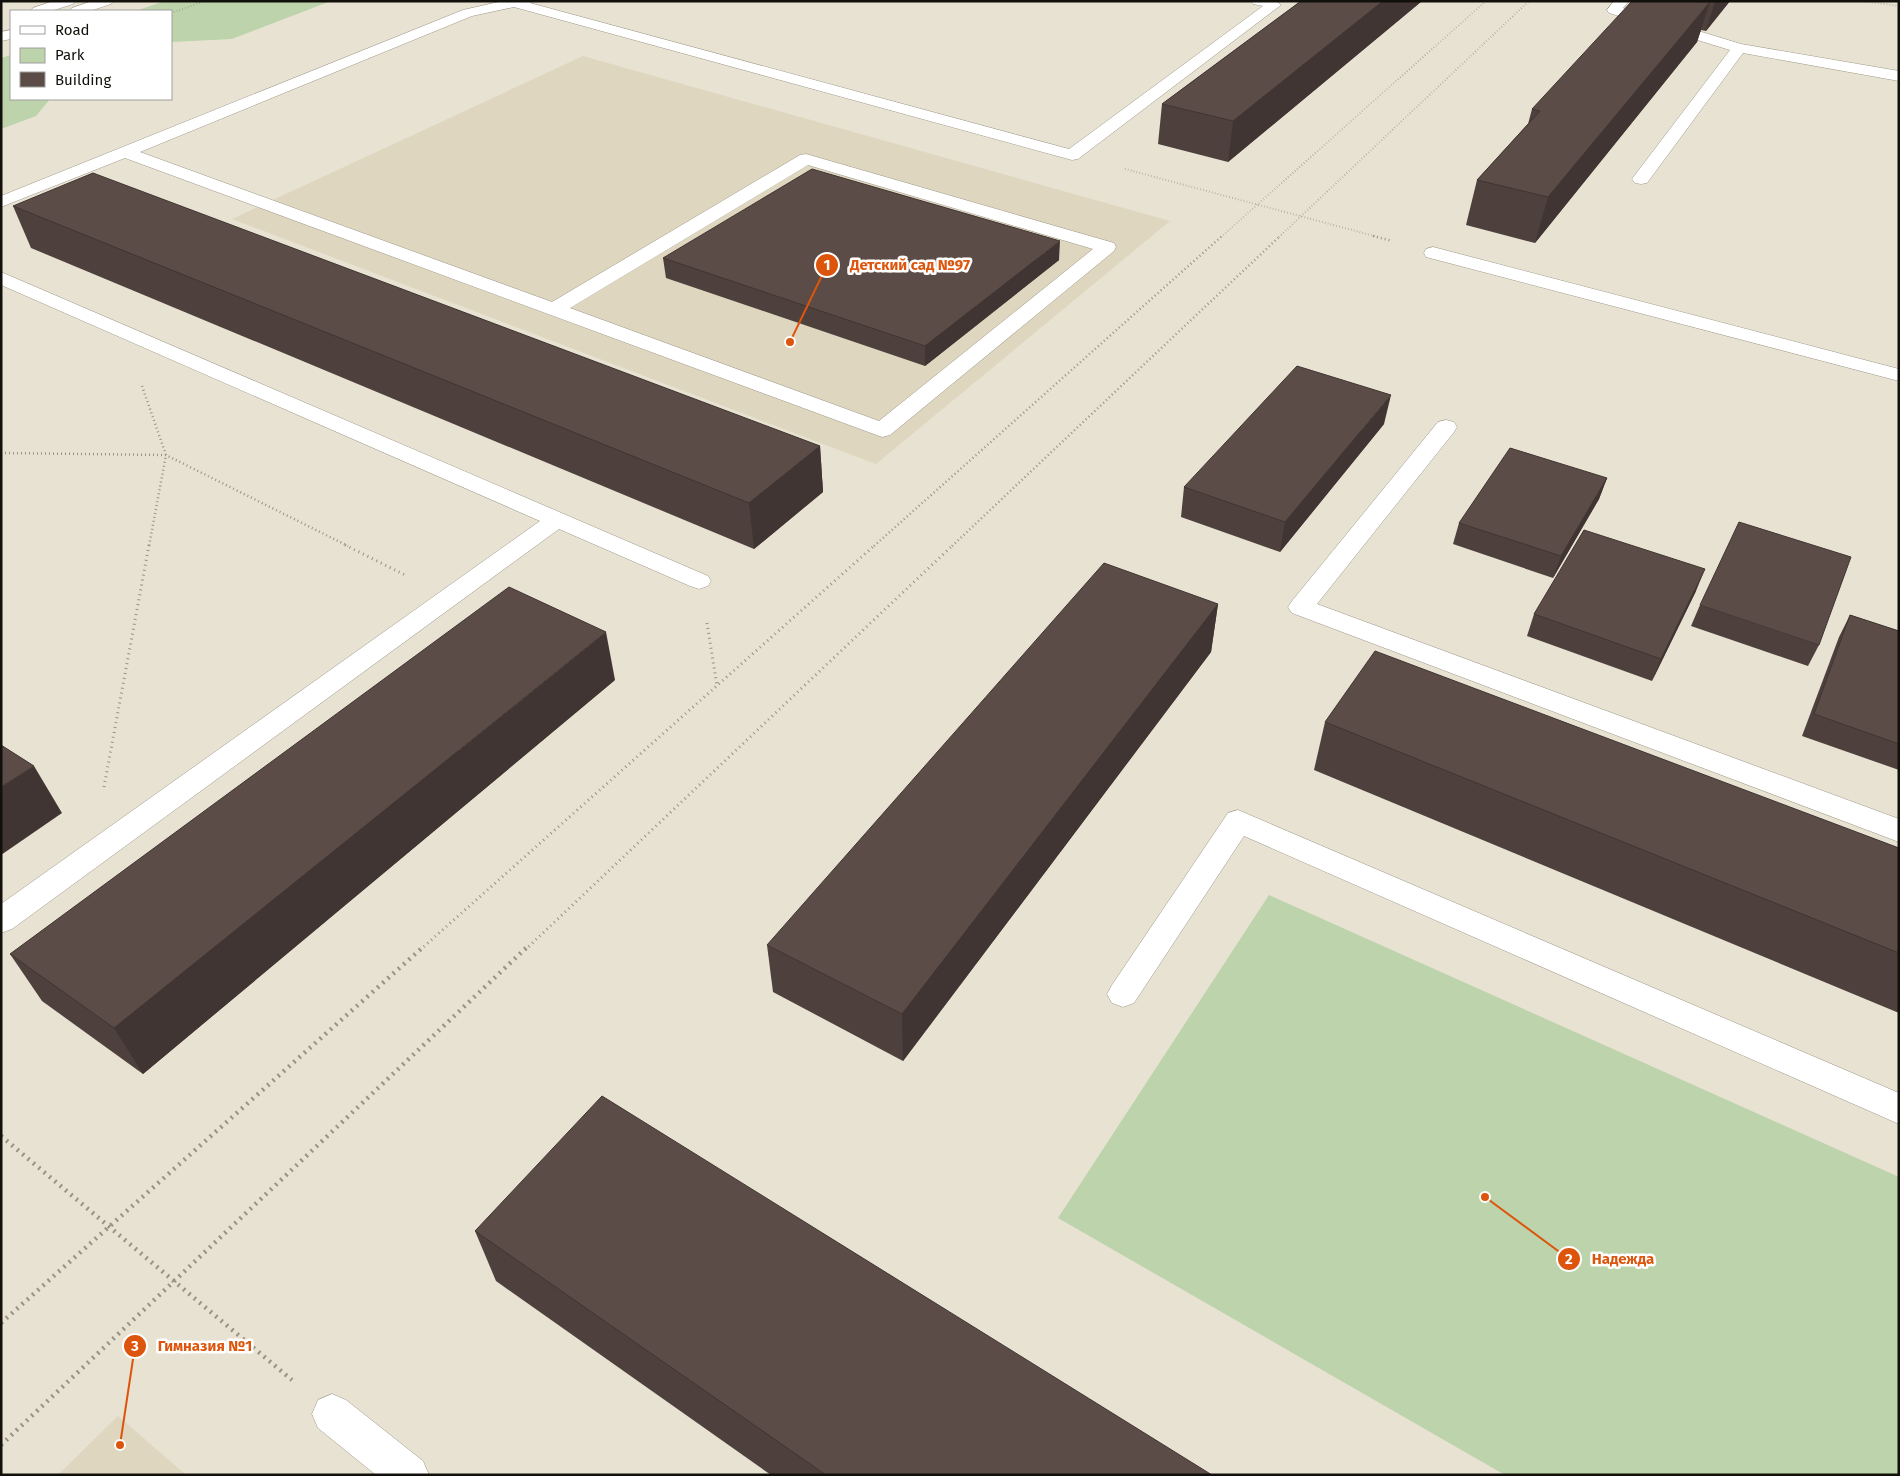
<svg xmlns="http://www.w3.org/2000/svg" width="1900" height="1476" font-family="'Fira Sans',sans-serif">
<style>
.built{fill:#ded6bf}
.green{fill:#bcd3ab}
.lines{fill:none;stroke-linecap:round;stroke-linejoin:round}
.lane-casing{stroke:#9e9889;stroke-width:1}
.secondary-casing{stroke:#9e9889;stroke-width:1}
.path-far3{stroke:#979387;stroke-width:2;stroke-dasharray:0.5 2.5;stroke-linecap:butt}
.path-far2{stroke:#979387;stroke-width:2.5;stroke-dasharray:1 3;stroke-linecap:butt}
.path-far1{stroke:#979387;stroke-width:3;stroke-dasharray:1 4;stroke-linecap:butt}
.path{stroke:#979387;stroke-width:4.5;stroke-dasharray:2 5;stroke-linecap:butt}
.lane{fill:#fff;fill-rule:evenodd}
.secondary{fill:#fff;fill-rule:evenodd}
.wall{fill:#4e413d}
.shaded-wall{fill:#403532}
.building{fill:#5b4c47;stroke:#403532}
.leader{fill:none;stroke:#dd550c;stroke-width:2}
.callout-dot{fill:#dd550c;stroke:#fff;stroke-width:2}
.mark-label{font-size:15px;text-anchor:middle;font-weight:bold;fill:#fff}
.callout-label{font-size:15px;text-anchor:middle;font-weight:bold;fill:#dd550c;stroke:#fff;stroke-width:5;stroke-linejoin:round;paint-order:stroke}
</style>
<rect width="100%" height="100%" fill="#e8e2d2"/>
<g class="built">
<path d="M583 56 1170 221 876 464 232 219Z"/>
<path d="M118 1416 186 1475H58Z"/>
</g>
<g class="green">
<path d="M164 1H331L232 39 171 42V11H136Z"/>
<path d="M11 55V99H50L36 116 1 129V58Z"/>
<path d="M1269 895 1899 1177V1475H1505L1058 1218Z"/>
</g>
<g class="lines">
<defs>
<g id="lane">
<path d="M503 1H531L530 3 1069 149 1263 6 1253 4 1251 1H1276L1281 5 1078 159 1072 160 514 7 472 16 140 152 552 302 800 155 806 154 1114 243 1116 247 1114 251 890 435 882 437 125 158 1 207V196L463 10ZM808 165 1093 249 879 421 570 308Z"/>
<path d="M1614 1H1629L1623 8 1741 44 1899 71V81L1743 53 1647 183 1641 184 1635 183 1632 179 1635 175 1730 50 1609 13 1607 10Z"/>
<path d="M1433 247 1899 369V381L1426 257 1424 253 1426 249Z"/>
<path d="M1 272 708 576 711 581 708 586 699 589 690 586 559 529 12 929 1 933V904L540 521 1 285Z"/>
<path d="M1446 420 1454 422 1457 427 1454 432 1317 604 1899 819V842L1292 613 1288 607 1292 601 1438 422Z"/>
<path d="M1238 810 1899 1093V1124L1244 836 1134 1003 1123 1007 1112 1003 1107 994 1112 985 1228 813Z"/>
<path d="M332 1394 346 1400 423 1461 429 1475H376L318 1428 312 1414 318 1400Z"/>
</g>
<g id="secondary">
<path d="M53 1H75L73 4 51 11H31L33 8Z"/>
<path d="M92 1H113L111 4 90 11H70L72 8Z"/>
<path d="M11 30V39L1 41V32Z"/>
</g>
</defs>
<use href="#lane" class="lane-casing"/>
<use href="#secondary" class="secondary-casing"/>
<g class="path-far3">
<path d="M1863 1 1899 6"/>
<path d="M171 13 205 1"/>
<path d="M1125 169 1378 237"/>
<path d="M1221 237 1486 1"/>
<path d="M1279 237 1529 1"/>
</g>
<g class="path-far2">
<path d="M1373 236 1392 241"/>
<path d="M142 386 166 455 149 546"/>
<path d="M1 453 166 455 348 546"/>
<path d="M874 546 1222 236"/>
<path d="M952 546 1280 236"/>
</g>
<g class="path-far1">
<path d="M345 545 405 575"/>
<path d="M707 623 717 686"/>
<path d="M104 787 149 545"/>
<path d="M420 950 875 545"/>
<path d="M525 950 953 545"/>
</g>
<g class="path">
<path d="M1 1136 292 1380"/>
<path d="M1 1323 422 948"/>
<path d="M1 1445 526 948"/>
</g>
<use href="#lane" class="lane"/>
<use href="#secondary" class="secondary"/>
</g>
<g class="wall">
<path d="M1301 1H1422L1228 162 1158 144 1162 104Z"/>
<path d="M1653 1H1730L1706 31 1701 30 1697 42 1535 243 1466 225 1477 180 1528 124 1532 109Z"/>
<path d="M13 206 820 446 823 492 754 549 31 248Z"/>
<path d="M663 258 1059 260 925 366 666 278Z"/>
<path d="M1384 424 1280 552 1181 517 1184 487Z"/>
<path d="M1607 478 1599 499 1553 578 1453 544 1459 523Z"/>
<path d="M1696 591 1652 681 1527 636 1534 614Z"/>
<path d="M1218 604 1211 652 903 1061 773 992 767 945Z"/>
<path d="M1700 605 1819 645 1808 666 1691 626Z"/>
<path d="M1850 615 1899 631V770L1802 736 1839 637Z"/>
<path d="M615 680 143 1074 42 1001 10 954Z"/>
<path d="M1325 722 1899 848V1013L1314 770Z"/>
<path d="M475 1231 1212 1475H771L496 1281Z"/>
</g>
<g class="shaded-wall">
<path d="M1383 1H1422L1228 162 1233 121Z"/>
<path d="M1715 1H1730L1706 31Z"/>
<path d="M1710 2 1697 42 1535 243 1548 197Z"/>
<path d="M1060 241 1059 260 925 366V346Z"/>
<path d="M1391 395 1384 424 1280 552 1285 522Z"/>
<path d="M820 446 823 492 754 549 749 503Z"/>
<path d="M1607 478 1599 499 1553 578 1561 556Z"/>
<path d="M1705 569 1696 591 1652 681 1661 659Z"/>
<path d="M1218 604 1211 652 903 1061 902 1014Z"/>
<path d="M606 632 615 680 143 1074 114 1028Z"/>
<path d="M34 766 62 813 1 855V787Z"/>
</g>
<g class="building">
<path d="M1301 1H1383L1233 121 1162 104Z"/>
<path d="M1632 1H1647L1652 2 1653 1 1710 2 1548 197 1477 180 1540 111 1532 109Z"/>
<path d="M812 169 1060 241 925 346 663 258Z"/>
<path d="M93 173 820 446 749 503 13 206Z"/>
<path d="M1297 366 1391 395 1285 522 1184 487Z"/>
<path d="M1510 448 1607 478 1561 556 1459 523Z"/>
<path d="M1739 522 1851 557 1819 645 1700 605Z"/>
<path d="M1584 530 1705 569 1661 659 1534 614Z"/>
<path d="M1104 563 1218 604 902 1014 767 945Z"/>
<path d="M509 587 606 632 114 1028 10 954Z"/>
<path d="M1850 615 1899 631V744L1814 714Z"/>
<path d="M1375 651 1899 848V953L1325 722Z"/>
<path d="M1 745 34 766 1 787Z"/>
<path d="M602 1096 1212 1475H826L475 1231Z"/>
</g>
<path class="leader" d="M790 342L827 265M1485 1197L1569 1259M120 1445L135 1346"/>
<g class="callout-dot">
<circle cx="790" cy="342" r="5"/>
<circle cx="1485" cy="1197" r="5"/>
<circle cx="120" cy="1445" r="5"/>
<circle cx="827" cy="265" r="12"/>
<circle cx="1569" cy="1259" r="12"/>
<circle cx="135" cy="1346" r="12"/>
</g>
<g class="mark-label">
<text x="827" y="270">1</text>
<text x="1569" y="1264">2</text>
<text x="135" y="1351">3</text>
</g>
<g class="callout-label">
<text x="910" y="270">Детский сад №97</text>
<text x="1623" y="1264">Надежда</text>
<text x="205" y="1351">Гимназия №1</text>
</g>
<rect width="1900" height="1476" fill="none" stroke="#12100b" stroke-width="5"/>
<rect x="10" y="10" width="162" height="90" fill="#ffffff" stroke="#a09f9d"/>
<rect x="20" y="26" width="25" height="8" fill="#ffffff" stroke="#a09f9d"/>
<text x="55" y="35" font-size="15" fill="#12100b">Road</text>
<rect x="20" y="48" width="25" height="15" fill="#bcd3ab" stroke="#a09f9d"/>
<text x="55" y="60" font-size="15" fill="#12100b">Park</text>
<rect x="20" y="72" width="25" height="15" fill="#5b4c47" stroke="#a09f9d"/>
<text x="55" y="85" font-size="15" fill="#12100b">Building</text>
</svg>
